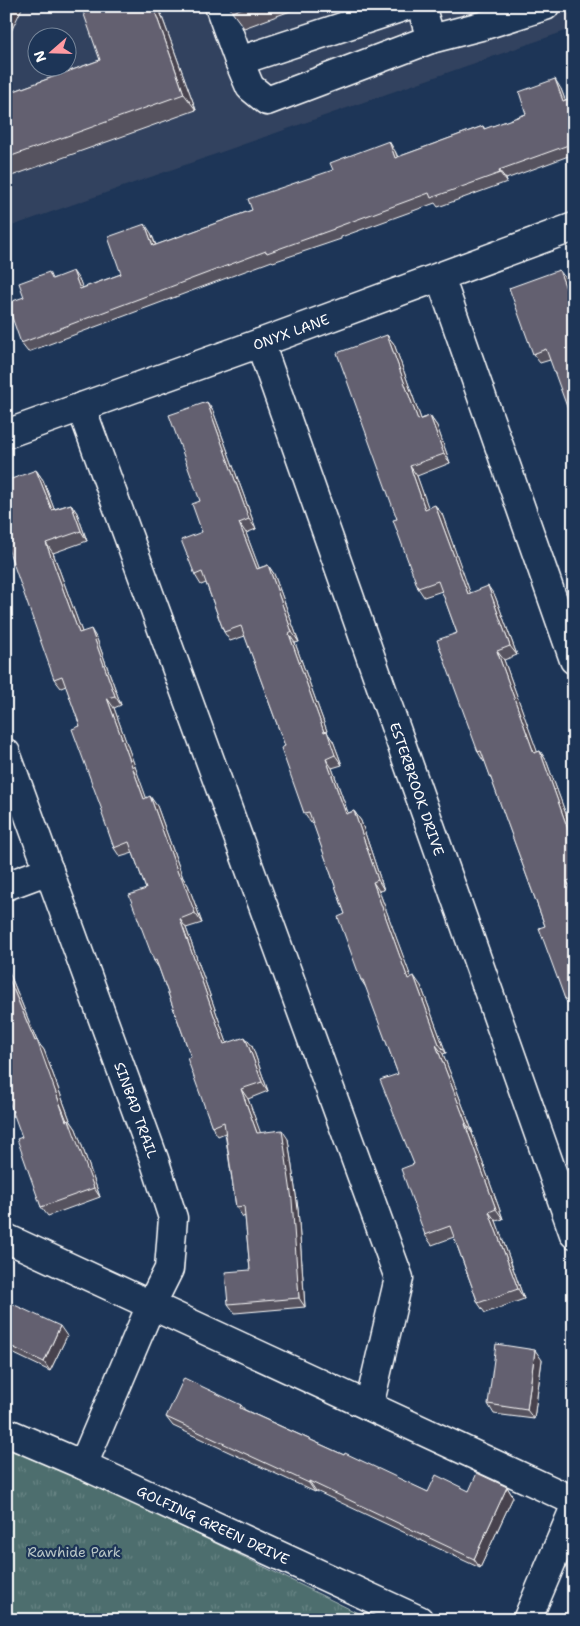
<svg xmlns="http://www.w3.org/2000/svg" width="580" height="1626" font-family="'Shantell Sans',sans-serif">
<style>
.built{fill:#32425e;fill-rule:evenodd}
.park{fill:url(#park-tufts);stroke:#a6b6b6}
.lines{fill:none;stroke-linecap:round;stroke-linejoin:round}
.minor-casing{stroke:#fff;stroke-width:31}
.minor{stroke:#1d3557;stroke-width:28}
.wall{fill:#56535f;stroke:#fff}
.shaded-wall{fill:#46434e;stroke:#fff}
.building{fill:#64606f;stroke:#fff}
.labels{text-anchor:middle;stroke-width:4.5;stroke-linejoin:round;paint-order:stroke}
.street-label{font-size:14px;fill:#fff;stroke:#1d3557}
.park-label{font-size:14px;fill:#b8c5c5;stroke:#1d3557}
</style>
<defs>
<pattern id="park-tufts" width="24" height="20" patternUnits="userSpaceOnUse" patternTransform="scale(1.25)"><rect width="24" height="20" fill="#4d6e6e"/><path d="M3 7l-1-3M5 7V3M7 7l1-3M15 17l-1-3M17 17v-4M19 17l1-3" fill="none" stroke="#688484"/></pattern>
</defs>
<rect width="100%" height="100%" fill="#1d3557"/>
<filter id="ink" filterUnits="userSpaceOnUse"><feTurbulence type="fractalNoise" baseFrequency=".02" numOctaves="2"/><feDisplacementMap in="SourceGraphic" scale="10" xChannelSelector="R" yChannelSelector="G"/><feConvolveMatrix kernelMatrix="1 2 1 2 8 2 1 2 1" color-interpolation-filters="sRGB"/></filter>
<g filter="url(#ink)">
<path class="built" d="M6 6H574V28L6 228ZM38 38H68V68H38Z"/>
<path class="park" d="M6 1448C131 1499 251 1561 372 1620H6Z"/>
<g class="lines">
<defs>
<g id="minor">
<path d="M219 6 239 61 250 87 267 101 431 39 485 25 545 6"/>
<path d="M421 6 431 39"/>
<path d="M239 61 406 6"/>
<path d="M440 277 574 660"/>
<path d="M260 343 574 1234"/>
<path d="M81 407 399 1278 369 1406"/>
<path d="M6 434 260 343 574 227"/>
<path d="M6 753 154 1159 173 1218 169 1269 151 1305 83 1465"/>
<path d="M6 886 49 870"/>
<path d="M6 1238 574 1501"/>
<path d="M6 1432 83 1465 419 1620"/>
<path d="M527 1620 574 1509"/>
</g>
</defs>
<use href="#minor" class="minor-casing"/>
<use href="#minor" class="minor"/>
</g>
<g class="wall">
<path d="M158 6 196 110 6 178V94L100 60Z"/>
<path d="M230 6H304L244 28 232 12Z"/>
<path d="M561 89 565 100 574 97V154L506 179 507 182 438 207 435 203 341 237V239L273 262 272 261 28 352 21 343 24 297 54 278 80 281 82 288 121 274 151 233 156 245 252 210 395 151 398 157 483 126 485 129 526 114Z"/>
<path d="M559 270 566 279 550 360 540 363 533 354Z"/>
<path d="M387 335 394 344 421 419 430 416 437 426 450 463 417 476 428 508 442 514 470 593 495 596 517 655 504 660 537 752 540 751 546 760 572 831 574 830V1008H571L565 999 545 926 485 761 484 762 478 752 457 633 442 591 424 597 418 588 397 519Z"/>
<path d="M207 402 213 411 256 529 246 533 259 568 268 565 274 574 299 642 295 643 328 734 333 741 342 765 332 768 348 813 354 811 361 821 384 890 379 891 411 978 421 986 446 1053 443 1054 473 1133H472L503 1219 496 1221 524 1299 485 1313 478 1303 454 1237 432 1245 425 1235 414 1164 398 1074 367 989 361 980 345 914 313 822 311 823 304 813 285 746 245 636 230 641 224 632 206 583 201 585 195 575 202 532 200 501Z"/>
<path d="M36 470 43 480 54 509 71 504 77 513 87 541 53 553 82 632 97 639 121 705 114 708 146 798 157 806 183 878 188 885 202 923 186 928 227 1043 252 1046 268 1091 248 1099 260 1133 288 1139 298 1209 305 1307 235 1313 228 1304 250 1270 245 1216 243 1217 236 1207 225 1133 218 1136 212 1127 191 1057 159 968 154 961 146 889 133 853 120 857 114 848 103 813 80 726 66 686 61 688 54 679Z"/>
<path d="M9 972 37 1041 44 1050 70 1120 76 1129 100 1197 48 1216 41 1207 22 1137Z"/>
<path d="M6 1301 67 1336 50 1371 6 1350Z"/>
<path d="M542 1360 534 1419 494 1414 488 1404Z"/>
<path d="M241 1405 245 1410 344 1455 428 1492 469 1491 507 1487 513 1497 480 1568 316 1491 315 1492 173 1426 166 1417Z"/>
</g>
<g class="shaded-wall">
<path d="M6 6H23L6 42Z"/>
<path d="M153 6H158L196 110 184 94Z"/>
<path d="M555 79 561 89 569 110 563 101Z"/>
<path d="M389 141 395 151 401 167 395 158Z"/>
<path d="M499 170 506 179 507 182 500 173Z"/>
<path d="M145 224 151 233 159 255 153 246Z"/>
<path d="M559 270 566 279 574 302V310Z"/>
<path d="M73 271 80 281 86 298 80 289Z"/>
<path d="M387 335 394 344 425 430 418 420Z"/>
<path d="M207 402 213 411 256 529 249 519Z"/>
<path d="M430 416 437 426 450 463 444 454Z"/>
<path d="M410 466 417 476 432 518 425 509Z"/>
<path d="M36 470 43 480 58 519 52 510Z"/>
<path d="M71 504 77 513 87 541 81 531Z"/>
<path d="M435 505 442 514 474 603 468 594Z"/>
<path d="M239 523 246 533 263 578 257 569Z"/>
<path d="M46 543 53 553 86 643 79 633Z"/>
<path d="M268 565 274 574 299 642 292 632Z"/>
<path d="M488 586 495 596 517 655 510 646Z"/>
<path d="M91 629 97 639 121 705 115 696Z"/>
<path d="M289 634 295 643 328 734 333 741 342 765 335 755 324 732Z"/>
<path d="M497 651 504 660 541 762 534 753Z"/>
<path d="M107 698 114 708 150 808 144 799Z"/>
<path d="M540 751 546 760 574 836 569 832Z"/>
<path d="M326 759 332 768 352 824 346 814Z"/>
<path d="M150 796 157 806 183 878 188 885 202 923 195 913 179 876Z"/>
<path d="M354 811 361 821 384 890 378 880Z"/>
<path d="M567 881 574 891V900Z"/>
<path d="M373 882 379 891 415 988 408 979Z"/>
<path d="M180 919 186 928 231 1054 224 1044Z"/>
<path d="M6 968 9 972 37 1041 44 1050 70 1120 76 1129 100 1197 94 1188 35 1041 6 972Z"/>
<path d="M414 976 421 986 446 1053 439 1044Z"/>
<path d="M245 1037 252 1046 268 1091 262 1082Z"/>
<path d="M436 1045 443 1054 473 1133 466 1123Z"/>
<path d="M241 1089 248 1099 264 1142 257 1133Z"/>
<path d="M465 1124 472 1133 503 1219 496 1209Z"/>
<path d="M282 1130 288 1139 298 1209 305 1307 299 1298Z"/>
<path d="M489 1212 496 1221 524 1299 518 1289Z"/>
<path d="M60 1326 67 1336 50 1371 44 1362Z"/>
<path d="M535 1350 542 1360 534 1419 527 1410Z"/>
<path d="M309 1481 316 1491 315 1492 309 1483Z"/>
<path d="M507 1487 513 1497 480 1568 474 1559Z"/>
</g>
<g class="building">
<path d="M81 6H153L184 94 6 158V94L100 60Z"/>
<path d="M230 6H248L232 12Z"/>
<path d="M555 79 563 101 574 97V143L499 170 500 173 431 198 429 193 334 228V229L267 253 266 251 21 343 7 303 24 297 19 283 49 272 52 279 73 271 80 289 121 274 108 237 145 224 153 246 252 210 248 199 333 170 330 163 389 141 395 158 483 126 484 129 526 114 519 92Z"/>
<path d="M559 270 574 310V426L546 349 533 354 509 288Z"/>
<path d="M387 335 418 420 430 416 444 454 410 466 425 509 435 505 468 594 488 586 510 646 497 651 534 753 540 751 569 832 574 830V879L567 881 574 900V996L565 999 539 928 545 926 481 751 478 752 437 640 457 633 438 581 418 588 393 520 397 519 337 353Z"/>
<path d="M207 402 249 519 239 523 257 569 268 565 292 632 289 634 324 732 327 731 335 755 326 759 346 814 354 811 378 880 373 882 408 979 414 976 439 1044 436 1045 466 1123 465 1124 496 1209 489 1212 518 1289 478 1303 450 1226 425 1235 401 1169 414 1164 380 1080 398 1074 363 980H361L338 917 345 914 309 812 304 813 281 748 285 746 241 626 224 632 202 572 195 575 181 540 202 532 192 504 200 501 169 415Z"/>
<path d="M574 456V471L569 458Z"/>
<path d="M36 470 52 510 71 504 81 531 46 543 79 633 91 629 115 696 107 698 144 799 150 796 179 876H181L195 913 180 919 224 1044 245 1037 262 1082 241 1089 257 1133 282 1130 292 1200 299 1298 228 1304 225 1272 250 1270 244 1206 236 1207 224 1122 212 1127 187 1058 191 1057 156 960 154 961 129 895 146 889 129 842 114 848 102 814 103 813 72 729 80 726 62 676 54 679 6 543V481Z"/>
<path d="M6 972 35 1041 37 1040 66 1121 69 1120 94 1188 41 1207 17 1139 22 1137 6 1093Z"/>
<path d="M6 1301 60 1326 44 1362 6 1344Z"/>
<path d="M496 1344 535 1350 527 1410 488 1404Z"/>
<path d="M184 1378 241 1405 240 1408 344 1455 345 1453 428 1492 436 1475 469 1491 477 1473 507 1487 474 1559 309 1481V1483L166 1417Z"/>
</g>
</g>
<g class="labels">
<g class="street-label">
<text transform="translate(291 332) rotate(-20)" y="5">ONYX LANE</text>
<text transform="translate(417 789) rotate(71)" y="5">ESTERBROOK DRIVE</text>
<text transform="translate(136 1110) rotate(70)" y="5">SINBAD TRAIL</text>
<text transform="translate(213 1525) rotate(25)" y="5">GOLFING GREEN DRIVE</text>
</g>
<g class="park-label">
<text x="74" y="1557">Rawhide Park</text>
</g>
</g>
<rect width="580" height="1626" fill="none" stroke="#1d3557" stroke-width="25"/>
<rect x="12" y="12" width="555" height="1601" fill="none" stroke="#fff" stroke-width="2" filter="url(#ink)"/>
<g transform="translate(52 52) rotate(250)"><circle r="24" fill="#1d3557" stroke="#77869a"/>
<path d="M0-4L9 19L0 12L-9 19Z" fill="#ff9aa2"/>
<text y="-8" font-size="14" font-weight="bold" text-anchor="middle" fill="#ffffff">N</text>
</g>
</svg>
